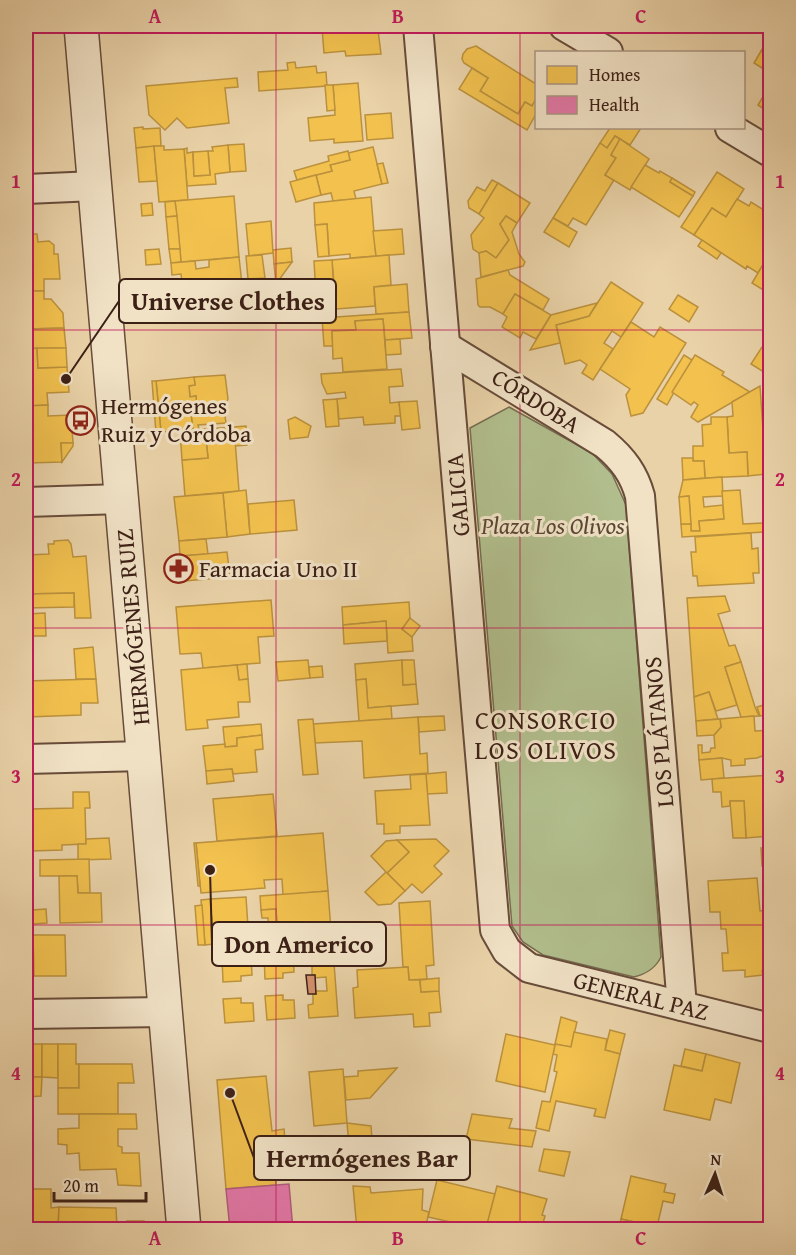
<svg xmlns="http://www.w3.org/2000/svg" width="796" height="1255" font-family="'Gentium Book Plus',serif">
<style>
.green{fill:#b1bd8c;stroke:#766e51;stroke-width:1.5}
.homes{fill:#f2c14e;stroke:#bb913d;stroke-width:1.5}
.health{fill:#e377a8;stroke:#b15d7c;stroke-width:1.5}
.building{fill:#d5916e;stroke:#3c2016;stroke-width:1.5}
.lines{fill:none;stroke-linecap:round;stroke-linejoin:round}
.minor-casing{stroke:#684c3a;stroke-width:32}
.tertiary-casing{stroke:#684c3a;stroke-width:36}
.minor{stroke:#f1e2c6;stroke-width:28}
.tertiary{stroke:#f1e2c6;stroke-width:33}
.grid{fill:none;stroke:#c2185b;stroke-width:1.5;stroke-opacity:0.55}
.labels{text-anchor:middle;stroke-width:6;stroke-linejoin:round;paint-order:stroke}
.street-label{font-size:24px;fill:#3c2016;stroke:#f1e2c6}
.poi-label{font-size:24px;fill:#3c2016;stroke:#f1e2c6;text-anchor:start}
.park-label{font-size:24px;font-style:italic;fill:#594734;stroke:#f1e2c6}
.neighbourhood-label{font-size:26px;letter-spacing:1.5px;fill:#3c2016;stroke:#f1e2c6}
.leader{fill:none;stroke:#3c2016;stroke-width:2}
.callout-dot{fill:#3c2016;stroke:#f1e2c6;stroke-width:2}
.callout{fill:#f1e2c6;stroke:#3c2016;stroke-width:2}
.callout-label{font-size:26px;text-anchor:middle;font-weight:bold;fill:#3c2016}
.neatline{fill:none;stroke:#c2185b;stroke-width:2}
.grid-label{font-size:20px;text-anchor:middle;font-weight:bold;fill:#c2185b}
</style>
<rect width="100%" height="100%" fill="#ead2a8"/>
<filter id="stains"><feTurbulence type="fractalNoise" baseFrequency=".00333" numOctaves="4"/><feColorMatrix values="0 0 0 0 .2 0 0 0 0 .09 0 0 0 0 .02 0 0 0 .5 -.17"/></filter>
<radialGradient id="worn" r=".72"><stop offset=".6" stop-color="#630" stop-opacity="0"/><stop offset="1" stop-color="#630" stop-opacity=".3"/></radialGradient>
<path class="green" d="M509 407 592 453 612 474 626 505 661 957C655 969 646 974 634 977L543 955 523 942 512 926 470 428Z"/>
<g class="homes">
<path d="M26 26H40L41 31 32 32 26 39Z"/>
<path d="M125 26H171L125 30Z"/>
<path d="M333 26H343L344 33 378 30 381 54 346 56 345 51 324 53 322 28Z"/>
<path d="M770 36V57L761 51Z"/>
<path d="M476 46 536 84V99L532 106 525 102 518 114 480 91 488 78 464 63 462 59 463 54 467 49Z"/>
<path d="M761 51 770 57V73L754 63Z"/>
<path d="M295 62 296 68 316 66 317 73 326 72 327 86 259 91 258 72 288 70 287 63Z"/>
<path d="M472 68 488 78 480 91 518 114 525 102 532 106 536 99V114L527 130 459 89Z"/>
<path d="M26 77H29L30 102H26Z"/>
<path d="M237 78 238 87 225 88 229 123 187 128 177 118 165 130 149 115 146 86Z"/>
<path d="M358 83 363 141 334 143V139L310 141 308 118 335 115 333 85Z"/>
<path d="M325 85H333L335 110 327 111Z"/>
<path d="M770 85V113L758 105Z"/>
<path d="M391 113 393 138 367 140 365 115Z"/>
<path d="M143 127V129L160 128 161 146 136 148 134 128Z"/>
<path d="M610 128H641L630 145 615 136 607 148 600 143Z"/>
<path d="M615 136 620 139 611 155 616 158 605 175 614 180 586 225 573 218 568 226 553 218 600 143 607 148Z"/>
<path d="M620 139 649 159 630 190 605 175 616 158 611 155Z"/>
<path d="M244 144 246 171 230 172 228 145Z"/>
<path d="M228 145 230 172 215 174 216 184 187 186 184 149 187 148V153L193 152 194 176 210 175 208 151H213L212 147Z"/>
<path d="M154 146 157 181 139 182 136 148Z"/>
<path d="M154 146H164V150L184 149 188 200 159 202Z"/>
<path d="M373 147 382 184 354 191 356 199 333 201 331 193 321 195 316 175 332 171 330 165 350 160 348 153Z"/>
<path d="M208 151 210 175 194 176 193 152Z"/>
<path d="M348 151 350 160 330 165 332 171 297 180 294 171 329 161 328 156Z"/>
<path d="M383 163 388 183 382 184 377 164Z"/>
<path d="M645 165 659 173 660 171 672 178 670 182 693 196 679 217 631 187Z"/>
<path d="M717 172 744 189 726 217 712 208 694 235 681 227Z"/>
<path d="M316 175 321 195 296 202 290 182Z"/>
<path d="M672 178 695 192 693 196 670 182Z"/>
<path d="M492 180 498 183 479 214 469 208 468 201 477 187 485 191Z"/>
<path d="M498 183 530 203 517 223 506 216 500 224 509 240 496 258 486 251 479 253 473 249 471 235 484 218 479 214Z"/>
<path d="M234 196 239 257 181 262 175 201Z"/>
<path d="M371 197 376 256 350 258V254L329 256 327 224 315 225 314 203Z"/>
<path d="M737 199 749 206 751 202 770 214 767 219 770 222V253L758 273 747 266 746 269 694 235 712 208 726 217Z"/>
<path d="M175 201 177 216 166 217 165 202Z"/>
<path d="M152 203 153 215 142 216 141 204Z"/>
<path d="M177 216 180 249H169L166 217Z"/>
<path d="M506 216 517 223 512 232 519 254 525 262 523 266 481 277 479 253 486 251 496 258 509 240 500 224Z"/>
<path d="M553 218 577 232 569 247 544 232Z"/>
<path d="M271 221 273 253 249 256 246 224Z"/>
<path d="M327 224 329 256 318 257 315 225Z"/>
<path d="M402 229 404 254 376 256 373 231Z"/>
<path d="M26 234H37L38 242 49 241 54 245V254H58L60 279H44V291H26Z"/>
<path d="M702 240 721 253 717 259 698 246Z"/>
<path d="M291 248 292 262 274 264 273 250Z"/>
<path d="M159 249 161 264 146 265 145 250Z"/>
<path d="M169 249H180L181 262 171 263Z"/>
<path d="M770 253V282L765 291 752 283Z"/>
<path d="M262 255 265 278 248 279 246 256Z"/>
<path d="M389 255 391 285 374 287 375 306 336 309 332 260Z"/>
<path d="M239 257 242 284 224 286 226 308 199 311 197 298 184 299 181 274 172 275 171 263 195 261 196 269 209 267V260Z"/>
<path d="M332 260 334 292 316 294 314 261Z"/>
<path d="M292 262 276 284 274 264Z"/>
<path d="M508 270 510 275 549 299 543 310 515 294 503 314 490 307H480L478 305 476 279Z"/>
<path d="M611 282 643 303 621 337 612 331 604 343 613 349 593 380 582 373 587 365 580 360 565 364 556 325 589 316Z"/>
<path d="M407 284 409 312 376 314 374 287Z"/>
<path d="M26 291H44V299H51L63 313 64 328 28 329V338H26Z"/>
<path d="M515 294 551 315 536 339 523 332 520 338 502 327 507 317 503 314Z"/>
<path d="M678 295 698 307 689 322 669 309Z"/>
<path d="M597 303 589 316 556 325 560 343 530 350 551 315Z"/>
<path d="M409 312 412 338 385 340 383 319 355 321 356 330 332 331 333 346H324L322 318Z"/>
<path d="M383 319 387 369 343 372 342 358 333 359 332 331 356 330 355 321Z"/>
<path d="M631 322 654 337 660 327 686 343 643 413 631 416 626 395 630 389 600 369Z"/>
<path d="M64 328 66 348 29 349 28 329Z"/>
<path d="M400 339 401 354 386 355 385 340Z"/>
<path d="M762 347 770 353V368L767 374 751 364Z"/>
<path d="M37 348 38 368 67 367 69 392 47 393 48 405 26 406V349Z"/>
<path d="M37 348H66L67 367 38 368Z"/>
<path d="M684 355 692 360 667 405 657 399Z"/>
<path d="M695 355 724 372 722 375 750 392 698 422 691 417 698 405 694 402 691 405 672 392Z"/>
<path d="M401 369 403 386 389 387 390 403 399 402 401 416H395V423L364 425 363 417 339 419 337 399 346 398 345 392 327 394 322 383 321 374Z"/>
<path d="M225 375 228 399 224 409 226 423 198 425 199 429 193 430 191 414H197L196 396 190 397 189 386 195 385 194 377Z"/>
<path d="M194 377 195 385 189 386 190 397 196 396 197 414H191L193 430 161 432 156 381Z"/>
<path d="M152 381H156L161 432 156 433Z"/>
<path d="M760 386 766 474 748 476 747 452 729 453 727 417 733 416 732 402Z"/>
<path d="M337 399 339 426 326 427 323 400Z"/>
<path d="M417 401 420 428 402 430 399 402Z"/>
<path d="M48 405V416L71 415 73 443H61L62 462 28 463 26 406Z"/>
<path d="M295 417 311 426 308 437 290 439 288 420Z"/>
<path d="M711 417H727L729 453 747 452 748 476 705 478 704 461H693V446H703L702 425 711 424Z"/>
<path d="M246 426 247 445 235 446 234 427Z"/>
<path d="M234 427 239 491 185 496 182 460 208 458 205 429Z"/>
<path d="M205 429 208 458 182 460 180 431Z"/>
<path d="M61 443H73V446L62 462Z"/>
<path d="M682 458H693V461H704L705 478 683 480Z"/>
<path d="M722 477 723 496 703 497 704 507 723 505 724 519 699 521 700 531H691L689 496 679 497 683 480Z"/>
<path d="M246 490 250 534 227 537 223 493Z"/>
<path d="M740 490 743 524 765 523V532L682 537 681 524H691V531H700L699 521 724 519 722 491Z"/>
<path d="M223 493 227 537 179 541 174 497Z"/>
<path d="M689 496 691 524H681L679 497Z"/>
<path d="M294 500 297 530 250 534 248 504Z"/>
<path d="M751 533 752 549 758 548 759 573H753L754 583 698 586 697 576H693L691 552H696L695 537Z"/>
<path d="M206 539 208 554 180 556 179 541Z"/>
<path d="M68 540 71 544 73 557 86 556 91 618H75L74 593 26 594V555L49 554 48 544H54V541Z"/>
<path d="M227 552 230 577 173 582 171 557Z"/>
<path d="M74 593V607L26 608V594Z"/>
<path d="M725 596 730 611 718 614 729 646 735 645 741 662 725 667 737 705 716 711 709 692 694 697 687 598Z"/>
<path d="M271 600 274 636 258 637 260 663 203 668 201 653 180 654 176 607Z"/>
<path d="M409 602 410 618 402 629 412 637 413 651 388 653 386 621 343 625 342 607Z"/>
<path d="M45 613 46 636H26V614Z"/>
<path d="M410 618 420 626 412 637 402 629Z"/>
<path d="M386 621 387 641 344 644 343 625Z"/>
<path d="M93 647 96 679H76L74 649Z"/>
<path d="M308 660 310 678 278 681 276 662Z"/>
<path d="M402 660 403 685 416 684 418 704 368 708 366 679 356 680 355 664Z"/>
<path d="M402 660H414L416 684 403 685Z"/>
<path d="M741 662 755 707 759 716 741 717 725 667Z"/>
<path d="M247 664 248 679 239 680 237 665Z"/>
<path d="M237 665 239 680 248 679 250 702H238L239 717 207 720 208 728 186 730 181 670Z"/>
<path d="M322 666 323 677 310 678 309 667Z"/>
<path d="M96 679 98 703H81V715L27 717 26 681Z"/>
<path d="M366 679 368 708 391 706 392 719 359 721 356 680Z"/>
<path d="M709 692 718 719 696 721 694 697Z"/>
<path d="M770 703V715L760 716 757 707Z"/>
<path d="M444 716 445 730 419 732 418 717Z"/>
<path d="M754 716 755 731 770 730V753L757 758 745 759V765L731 766V760L722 758 699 760 698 745H702V753L710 752 711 748H715L714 735 721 727 720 719Z"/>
<path d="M418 717 420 754 427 753 428 773 364 778 362 741 315 743 313 724Z"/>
<path d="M313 719 318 774 303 775 298 720Z"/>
<path d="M720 719 721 727 714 735 697 736 696 721Z"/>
<path d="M261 724 262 735 237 738V746L225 747 223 727Z"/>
<path d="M262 735 263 749 255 750 257 772 233 774 232 769 206 771 203 746 225 744V747L237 746V738Z"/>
<path d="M722 758 724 778 701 780 699 760Z"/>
<path d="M232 769 234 781 207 784 206 771Z"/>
<path d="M446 772 447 793 427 794 426 774Z"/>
<path d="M426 774 430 825 400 826V833L384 834V824H377L375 791 411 789 410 775Z"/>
<path d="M770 775V836L746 838 744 801H730V806L722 807 721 792H713L712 779Z"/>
<path d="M73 792H89L90 808H85L86 844 62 845V850L31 851 30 809 73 808Z"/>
<path d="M26 793H29L31 850H26Z"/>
<path d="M273 794 277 836 217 841 213 799Z"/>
<path d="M730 801H744L746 838H733Z"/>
<path d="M323 833 328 891 283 895 282 879 264 880 265 888 201 893 196 843Z"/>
<path d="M109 838 111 859 78 860V844H86V839Z"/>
<path d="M436 839 449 851 434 866 442 874 422 893 412 884 405 891 387 873 409 852 397 840Z"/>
<path d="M397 840 409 852 387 873 405 891 391 904 378 905 365 892 386 872 371 856 386 841Z"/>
<path d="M194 843H196L200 886H198Z"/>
<path d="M761 848H769L770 865 762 866Z"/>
<path d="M89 859 90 893H78L77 876H40V860Z"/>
<path d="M59 876H77L78 893H101L102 922 60 923Z"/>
<path d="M757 878 760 911 770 910V970L762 971 763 975 745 977V970L723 971 722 953H728L726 929H721L720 912H710L708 881Z"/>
<path d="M328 891 332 944 297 946 296 941 278 942 276 909 261 910 260 896Z"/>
<path d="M246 897 249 942 214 944 210 899Z"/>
<path d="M210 899 214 944 205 945 201 900Z"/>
<path d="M430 901 434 965 426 966 427 979 409 980 408 967H403L399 903Z"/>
<path d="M202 905 205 945H198L195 906Z"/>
<path d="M46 909 47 923 32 924V910Z"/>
<path d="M276 909 278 942 296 941 297 952 270 954 268 918H262L261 910Z"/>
<path d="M26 919H32L34 976H26Z"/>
<path d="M33 935H65L66 976H34Z"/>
<path d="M333 950 338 1016 309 1018 308 1005 313 1004V994H316L315 991H327L326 977 314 978 315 975H312V965H306L305 952Z"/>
<path d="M293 953 294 972 283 973V978L265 979 264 955Z"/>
<path d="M251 955 252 975 241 976V981L223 982 222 958Z"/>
<path d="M408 967 409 980H420L421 992 439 991 441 1012 429 1013 430 1026 414 1027 413 1014 355 1018 353 988 358 987 357 970Z"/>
<path d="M439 978V991L421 992 420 980Z"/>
<path d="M283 995V1000H294L295 1018 267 1020 265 996Z"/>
<path d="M241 998V1003H253L254 1021 225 1023 223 999Z"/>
<path d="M561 1017 577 1022 571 1047 555 1044Z"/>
<path d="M610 1030 625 1034 620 1054 605 1050Z"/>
<path d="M574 1032 607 1039 605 1050 620 1054 605 1118 594 1116 596 1109 556 1101 549 1131 536 1128 542 1101 550 1102 557 1072 554 1071 557 1055 553 1054 555 1044 571 1047Z"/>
<path d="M506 1034 555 1045 545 1092 496 1081Z"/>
<rect x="26" y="1044" width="16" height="33"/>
<path d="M42 1044H58V1078L42 1077Z"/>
<path d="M58 1044H76V1064H79V1088H58Z"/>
<path d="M685 1049 706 1054 702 1071 681 1066Z"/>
<path d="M706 1054 740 1063 731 1103 715 1099 710 1120 664 1110 674 1065 702 1071Z"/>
<path d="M79 1064H132L134 1083H118V1114H58V1088H79Z"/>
<path d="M397 1068 370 1098 346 1100 344 1077 358 1076V1071Z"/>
<path d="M343 1069 347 1123 314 1126 309 1072Z"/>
<path d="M266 1076 272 1131 284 1129 286 1151 273 1152 276 1185 226 1189 217 1080Z"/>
<path d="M26 1077H42L41 1096 26 1097Z"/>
<path d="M79 1114H136L137 1129H118V1146L122 1147V1153H139L141 1186 118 1185 116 1169 80 1170 79 1153 67 1154V1145L58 1144V1129L79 1128Z"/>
<path d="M472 1114 512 1119 509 1128 536 1131 532 1147 466 1139Z"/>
<path d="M347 1123 371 1126 374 1165 351 1167Z"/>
<path d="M544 1149 570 1152 564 1176 539 1171Z"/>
<path d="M631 1176 666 1184 664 1192 675 1194 673 1203 663 1201 657 1227 621 1219Z"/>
<path d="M437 1180 495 1194 486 1230 428 1217Z"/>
<path d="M353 1186 370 1187 371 1193 423 1189 422 1210 429 1212 425 1230H357Z"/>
<path d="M497 1186 547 1199 542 1215 545 1216 542 1227H540L539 1230 486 1228Z"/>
<path d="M26 1189H51V1208L59 1207 58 1230H26Z"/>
<path d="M59 1207 116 1208 117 1227 127 1226V1221H144L145 1230H58Z"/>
<path d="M621 1219 657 1227V1230H619Z"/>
<path d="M427 1223 456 1230H425Z"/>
</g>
<path class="health" d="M289 1184 293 1230H230L226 1189Z"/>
<path class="building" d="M306 975H315L316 994H308Z"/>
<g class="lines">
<defs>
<g id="minor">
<path d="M418 26 495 930 507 951 529 968 770 1028"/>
<path d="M564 26 608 52"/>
<path d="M730 128 770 152"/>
<path d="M26 189 95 186"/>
<path d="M445 346 605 444C623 459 634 474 640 496L682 1006"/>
<path d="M26 502 122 499"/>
<path d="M26 759 144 756"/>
<path d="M26 1014 165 1012"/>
</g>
<path id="tertiary" d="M81 26 184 1230"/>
</defs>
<use href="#minor" class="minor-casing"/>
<use href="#tertiary" class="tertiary-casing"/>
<use href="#minor" class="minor"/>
<use href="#tertiary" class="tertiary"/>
</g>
<path class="grid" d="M276 26V1230M520 26V1230M26 330H770M26 628H770M26 925H770"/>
<defs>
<symbol id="bus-ring" viewBox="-11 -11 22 22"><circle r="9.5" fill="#f1e2c6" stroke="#8f2418" stroke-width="1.5"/><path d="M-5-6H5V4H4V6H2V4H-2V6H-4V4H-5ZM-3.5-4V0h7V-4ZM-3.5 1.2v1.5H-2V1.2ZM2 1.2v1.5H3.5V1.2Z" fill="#8f2418"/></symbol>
<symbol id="pharmacy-ring" viewBox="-11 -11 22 22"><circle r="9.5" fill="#f1e2c6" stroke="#8f2418" stroke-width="1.5"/><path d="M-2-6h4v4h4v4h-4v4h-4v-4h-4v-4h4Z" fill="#8f2418"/></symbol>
</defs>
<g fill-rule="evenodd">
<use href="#bus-ring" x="64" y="404" width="33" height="33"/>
<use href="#pharmacy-ring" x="162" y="552" width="33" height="33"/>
</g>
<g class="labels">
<g class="street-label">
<text transform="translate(536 401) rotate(32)" y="8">CÓRDOBA</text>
<text transform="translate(458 495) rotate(-95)" y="8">GALICIA</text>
<text transform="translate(133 627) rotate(-95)" y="8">HERMÓGENES RUIZ</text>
<text transform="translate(659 732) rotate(-95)" y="8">LOS PLÁTANOS</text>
<text transform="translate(641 996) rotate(14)" y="8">GENERAL PAZ</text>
</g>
<g class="poi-label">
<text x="101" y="414">Hermógenes<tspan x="101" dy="28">Ruiz y Córdoba</tspan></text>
<text x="199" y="577">Farmacia Uno II</text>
</g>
<g class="park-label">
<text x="553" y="534">Plaza Los Olivos</text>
</g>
<g class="neighbourhood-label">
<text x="546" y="729">CONSORCIO<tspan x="546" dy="30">LOS OLIVOS</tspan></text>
</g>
</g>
<path class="leader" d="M66 379L119 301M210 870L212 944M230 1093L254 1158"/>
<g class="callout-dot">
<circle cx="66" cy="379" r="6"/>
<circle cx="210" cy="870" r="6"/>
<circle cx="230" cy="1093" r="6"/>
</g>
<g class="callout">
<rect x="119" y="279" width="217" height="44" rx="6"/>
<rect x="212" y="922" width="174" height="44" rx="6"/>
<rect x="254" y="1136" width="216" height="44" rx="6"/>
</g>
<g class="callout-label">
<text x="228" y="310">Universe Clothes</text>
<text x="299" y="953">Don Americo</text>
<text x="362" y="1167">Hermógenes Bar</text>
</g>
<rect width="796" height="1255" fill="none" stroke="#ead2a8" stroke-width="66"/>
<rect x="535" y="51" width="210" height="78" fill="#f1e2c6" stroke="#a99480" stroke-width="1.5"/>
<rect x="547" y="66" width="30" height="18" fill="#f2c14e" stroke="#a99480" stroke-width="1.5"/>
<text x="589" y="81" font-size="18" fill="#3c2016">Homes</text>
<rect x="547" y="96" width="30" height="18" fill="#e377a8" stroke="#a99480" stroke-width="1.5"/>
<text x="589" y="111" font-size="18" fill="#3c2016">Health</text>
<g transform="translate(715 1174) rotate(3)" stroke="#f1e2c6" stroke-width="4.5" paint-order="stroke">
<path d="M0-4.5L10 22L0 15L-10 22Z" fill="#3c2016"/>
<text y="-9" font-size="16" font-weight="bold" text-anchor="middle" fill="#3c2016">N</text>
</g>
<path d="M54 1192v9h92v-9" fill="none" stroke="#3c2016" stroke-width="3"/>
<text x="63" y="1192" font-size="18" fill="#3c2016" stroke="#f1e2c6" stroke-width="4.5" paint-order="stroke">20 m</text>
<rect x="33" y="33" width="730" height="1189" class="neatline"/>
<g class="grid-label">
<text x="155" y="23">A</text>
<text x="398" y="23">B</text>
<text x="641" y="23">C</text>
<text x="16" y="188">1</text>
<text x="780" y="188">1</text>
<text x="16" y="486">2</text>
<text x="780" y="486">2</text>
<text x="16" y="783">3</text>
<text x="780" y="783">3</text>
<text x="16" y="1080">4</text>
<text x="780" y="1080">4</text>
<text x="155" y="1245">A</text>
<text x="398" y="1245">B</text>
<text x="641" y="1245">C</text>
</g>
<rect width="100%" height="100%" filter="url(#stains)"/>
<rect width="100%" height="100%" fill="url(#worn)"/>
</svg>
